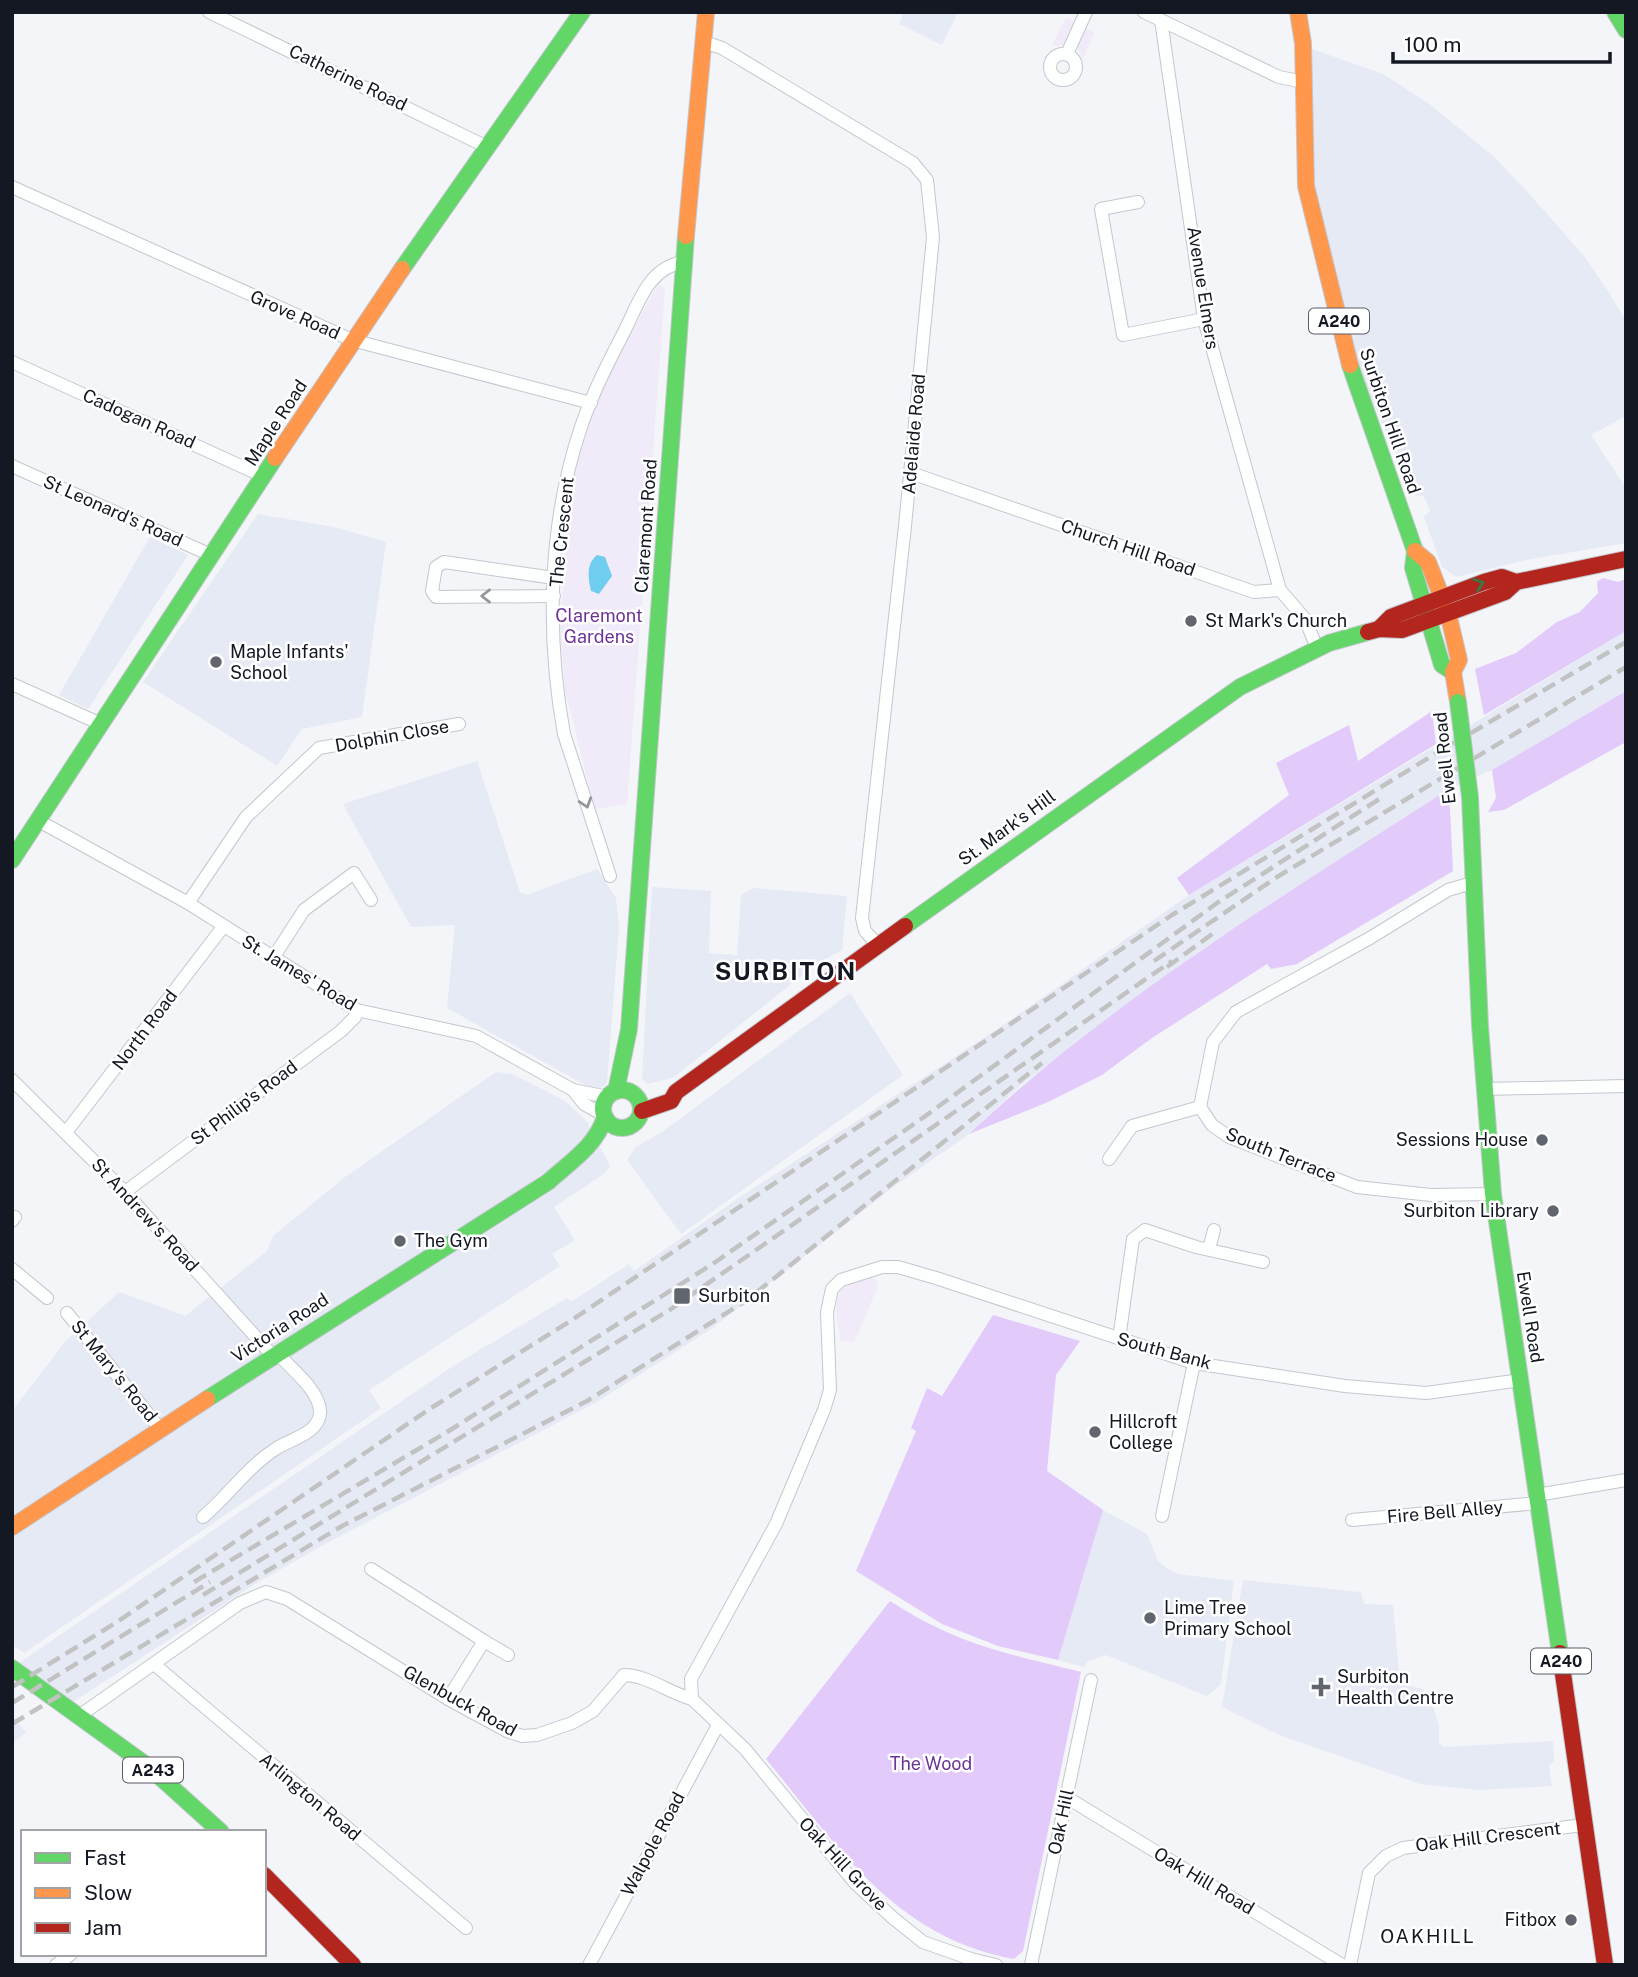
<svg xmlns="http://www.w3.org/2000/svg" width="1638" height="1977" font-family="'Public Sans',sans-serif">
<style>
.built{fill:#e6eaf5}
.green{fill:#f0eaf9}
.forest{fill:#e2cafb}
.water{fill:#6fcdef}
.lines{fill:none;stroke-linecap:round;stroke-linejoin:round}
.street-casing{stroke:#c4c7ce;stroke-width:14}
.fast-casing{stroke:#c4c7ce;stroke-width:18}
.slow-casing{stroke:#c4c7ce;stroke-width:18}
.jam-casing{stroke:#c4c7ce;stroke-width:18}
.street{stroke:#fdfefe;stroke-width:12}
.fast{stroke:#63d668;stroke-width:16}
.slow{stroke:#ff974d;stroke-width:16}
.jam{stroke:#b3261e;stroke-width:16}
.rail{stroke:#c2c2c3;stroke-width:4.5;stroke-dasharray:14 7;stroke-linecap:butt}
.fast-bridge-casing{stroke:#c4c7ce;stroke-width:18;stroke-linecap:butt}
.fast-bridge{stroke:#63d668;stroke-width:16}
.oneway{stroke:#3b7746}
.oneway2{stroke:#94969b}
.poi-dot{fill:#61656e;stroke:#fff;stroke-width:2.5}
.labels{text-anchor:middle;stroke-width:5;stroke-linejoin:round;paint-order:stroke}
.shield{fill:#fff;stroke:#5a5d65;stroke-width:2}
.shield-label{font-size:16px;font-weight:bold;fill:#131823}
.street-label{font-size:18px;fill:#131823;stroke:#fff}
.park-label{font-size:18px;fill:#6d3497;stroke:#fff}
.poi-label{font-size:18px;fill:#131823;stroke:#fff;text-anchor:start}
.neighbourhood-label{font-size:19px;letter-spacing:2px;fill:#131823;stroke:#fff}
.district-label{font-size:24px;font-weight:bold;letter-spacing:2px;fill:#131823;stroke:#fff}
</style>
<rect width="100%" height="100%" fill="#f3f5f8"/>
<g class="built">
<path d="M904 12H958L942 45 899 24Z"/>
<path d="M1301 45 1383 74 1428 103 1493 156 1524 188 1584 256 1608 291 1626 321V416L1591 435 1626 488V543L1526 560 1457 577 1442 567 1424 517 1430 511 1427 503 1423 496 1414 495 1359 371 1311 194Z"/>
<path d="M258 514 334 527 386 542 362 717 302 729 277 766 143 682Z"/>
<path d="M150 537 188 555 88 709 59 695Z"/>
<path d="M1626 631V691L1492 770 1449 789 1201 950 1021 1085 969 1134 896 1185 711 1329 597 1402 325 1544 255 1584 73 1702 19 1663 456 1364 567 1298 571 1302 629 1264 634 1271 740 1197 999 1028 1189 895Z"/>
<path d="M477 761 520 892 527 895 597 869 616 898 619 927 607 1083 601 1088 592 1089 447 1008 455 925 411 927 343 804Z"/>
<path d="M652 887 711 891 709 953 737 955 741 895 754 888 847 896 842 950 814 966 673 1078 647 1084 642 1078Z"/>
<path d="M850 993 903 1075 681 1234 627 1160 635 1148 666 1129Z"/>
<path d="M496 1072 513 1074 565 1101 588 1123 610 1166 604 1174 554 1207 575 1240 552 1254 560 1266 369 1390 381 1408 24 1653 12 1645V1411L65 1342 119 1292 185 1316 267 1251 273 1236 345 1177Z"/>
<path d="M1103 1510 1147 1534 1158 1561 1168 1569 1178 1574 1234 1581 1221 1684 1207 1696 1106 1655 1087 1662 1084 1667 1058 1660Z"/>
<path d="M1243 1580 1361 1592 1364 1604 1393 1605 1400 1684 1423 1689 1430 1697 1439 1725V1743L1444 1747 1553 1741 1554 1762 1549 1765 1552 1786 1478 1790 1420 1784 1279 1735 1222 1707Z"/>
<path d="M12 1715 26 1733 12 1743Z"/>
</g>
<g class="green">
<path d="M1066 17 1075 22 1067 42 1060 46 1052 45Z"/>
<path d="M1086 28 1094 32 1083 60 1077 46Z"/>
<path d="M658 285 665 288 627 804 595 809 565 690 560 626 572 467 610 369Z"/>
<path d="M869 1276 876 1280 878 1286 854 1342 841 1341C835 1309 828 1285 869 1276Z"/>
</g>
<g class="forest">
<path d="M1603 578 1618 582 1626 579V631L1484 715 1475 669 1516 653 1557 622 1580 612 1598 593 1597 582Z"/>
<path d="M1626 691V742L1504 810 1488 812 1496 798 1492 770Z"/>
<path d="M1432 711 1436 744 1189 895 1177 878 1289 795 1276 763 1349 725 1358 761Z"/>
<path d="M1449 789 1453 871 1297 964 1271 969 1267 964 1152 1038 1102 1075 1048 1102 969 1134C1113 999 1283 896 1449 789Z"/>
<path d="M993 1315 1080 1341 1056 1375 1047 1471 1103 1510 1058 1660 998 1646 942 1624 856 1571 916 1431 911 1428 927 1388 942 1396Z"/>
<path d="M890 1601C958 1645 1005 1653 1081 1672L1023 1951 1014 1959C894 1937 838 1846 766 1759Z"/>
</g>
<path class="water" d="M597 555 605 557 612 576 599 594 591 591C588 577 586 564 597 555Z"/>
<g class="lines">
<defs>
<g id="street">
<path d="M209 12 485 146"/>
<path d="M1144 12 1279 77 1304 82"/>
<path d="M1161 20 1204 319 1280 590 1305 619 1317 648"/>
<path d="M704 42 722 48 913 163 927 180 933 237 905 526 862 918 865 931 878 945"/>
<path d="M1067 54 1086 12"/>
<circle cx="1063" cy="67" r="13"/>
<path d="M12 187 352 340 591 403"/>
<path d="M1138 202 1101 209 1123 335 1204 319"/>
<path d="M12 362 265 477"/>
<path d="M12 466 213 556"/>
<path d="M911 473 1254 592 1280 590"/>
<path d="M554 578 444 562 436 567 432 591 436 597 554 596"/>
<path d="M12 684 101 724"/>
<path d="M39 821 188 903 357 1010 476 1036 573 1090 608 1097"/>
<path d="M610 876 564 734C546 634 548 524 581 427 592 394 609 361 625 330 639 302 649 267 684 262"/>
<path d="M1472 883 1448 890 1370 938 1236 1012 1213 1042 1200 1107 1212 1125 1229 1137 1357 1187 1431 1195 1493 1194"/>
<path d="M188 903 246 817 319 748 459 724"/>
<path d="M273 958 304 910 354 873 371 900"/>
<path d="M12 1080 125 1192 273 1356"/>
<path d="M1484 1089 1626 1086"/>
<path d="M573 1090 584 1104 604 1115"/>
<path d="M67 1131 223 927"/>
<path d="M1109 1159 1132 1126 1200 1107"/>
<path d="M125 1192 341 1031 355 1017 357 1010"/>
<path d="M12 1221 15 1217"/>
<path d="M1209 1249 1214 1230"/>
<path d="M12 1269 47 1298"/>
<path d="M67 1313 161 1430"/>
<path d="M1119 1339 1133 1239 1145 1230 1196 1247 1263 1262"/>
<path d="M1537 1495 1626 1480"/>
<path d="M1162 1516 1194 1363"/>
<path d="M203 1517C229 1495 247 1467 277 1448 291 1439 319 1433 320 1413 321 1391 290 1368 277 1353"/>
<path d="M1352 1520 1538 1503"/>
<path d="M371 1569 484 1641 448 1699"/>
<path d="M484 1641 508 1655"/>
<path d="M155 1665 466 1928"/>
<path d="M692 1699 745 1749 855 1883 893 1918 923 1942 971 1959 996 1965"/>
<path d="M79 1716 240 1603 266 1592 287 1599 448 1699 507 1731 522 1736 537 1735 572 1723 593 1711 624 1675C647 1675 669 1693 692 1699L691 1679 776 1524 824 1410 830 1390 827 1312 832 1289 841 1280 882 1267H898L936 1278 1194 1363 1345 1386 1426 1393 1521 1380"/>
<path d="M1066 1797 1342 1965"/>
<path d="M56 1965 71 1954"/>
<path d="M589 1965 718 1725"/>
<path d="M1031 1965 1091 1680"/>
<path d="M1350 1965 1369 1873 1386 1856 1403 1848 1583 1825"/>
</g>
<g id="fast">
<path d="M1615 12 1626 30"/>
<path d="M402 269 582 12"/>
<path d="M1350 365 1415 551 1413 568 1442 665 1453 672"/>
<path d="M1470 797 1480 1026 1493 1194 1560 1653"/>
<path d="M12 860 275 458"/>
<path d="M905 926 1240 687 1329 643 1368 632"/>
<circle cx="622" cy="1109" r="19"/>
<path d="M616 1091 629 1029 686 236"/>
<path d="M207 1399 548 1182C570 1162 596 1146 605 1117"/>
<path d="M12 1668 149 1767 221 1832"/>
</g>
<g id="slow">
<path d="M1298 12 1303 43 1306 186 1350 365"/>
<path d="M686 236 706 12"/>
<path d="M275 458 402 269"/>
<path d="M1415 551 1428 562 1448 613 1459 660 1453 672 1458 702"/>
<path d="M12 1527 207 1399"/>
</g>
<g id="jam">
<path d="M1379 629 1391 617 1484 582 1502 577 1516 582"/>
<path d="M1368 632 1379 629 1402 630 1505 592 1516 582 1626 559"/>
<path d="M642 1111 671 1101 676 1092 905 926"/>
<path d="M1560 1653 1605 1965"/>
<path d="M264 1875 353 1965"/>
</g>
</defs>
<use href="#street" class="street-casing"/>
<use href="#fast" class="fast-casing"/>
<use href="#slow" class="slow-casing"/>
<use href="#jam" class="jam-casing"/>
<use href="#street" class="street"/>
<use href="#fast" class="fast"/>
<use href="#slow" class="slow"/>
<use href="#jam" class="jam"/>
<g class="rail">
<path d="M1154 961 1277 877 1626 667"/>
<path d="M1167 967 1215 932"/>
<path d="M194 1582 447 1432 714 1263 924 1117 1217 903 1384 796"/>
<path d="M203 1595 671 1309 1172 961"/>
<path d="M12 1687 117 1622 431 1408 572 1320 1172 915 1430 757 1626 642"/>
<path d="M12 1703 210 1582"/>
<path d="M12 1724 342 1526 587 1401 747 1300 1042 1063"/>
</g>
<defs>
<path id="fast-bridge" d="M1458 702 1470 797"/>
</defs>
<use href="#fast-bridge" class="fast-bridge-casing"/>
<use href="#fast-bridge" class="fast-bridge"/>
</g>
<defs><path id="oneway-chevron" d="M-2-3.5L2.5 0L-2 3.5" fill="none" stroke-width="1.6" stroke-linecap="round" stroke-linejoin="round" transform="scale(1.75)"/></defs>
<use class="oneway" href="#oneway-chevron" transform="translate(1479 584) rotate(-18)"/>
<g class="oneway2">
<use href="#oneway-chevron" transform="translate(486 596) rotate(180)"/>
<use href="#oneway-chevron" transform="translate(586 803) rotate(72)"/>
</g>
<g class="poi-dot">
<circle cx="1191" cy="621" r="7"/>
<circle cx="216" cy="662" r="7"/>
<circle cx="1542" cy="1140" r="7"/>
<circle cx="1553" cy="1211" r="7"/>
<circle cx="400" cy="1241" r="7"/>
<rect x="673" y="1287" width="18" height="18" rx="3.5"/>
<circle cx="1095" cy="1432" r="7"/>
<circle cx="1150" cy="1618" r="7"/>
<path d="M1317.5 1676.5h7v7h7v7h-7v7h-7v-7h-7v-7h7z"/>
<circle cx="1571" cy="1920" r="7"/>
</g>
<g class="labels">
<g class="shield">
<rect x="1309" y="308.5" width="60" height="25" rx="5"/>
<rect x="1531" y="1648.5" width="60" height="25" rx="5"/>
<rect x="123" y="1757.5" width="60" height="25" rx="5"/>
</g>
<g class="shield-label">
<text x="1339" y="327">A240</text>
<text x="1561" y="1667">A240</text>
<text x="153" y="1776">A243</text>
</g>
<g class="street-label">
<text transform="translate(348 78) rotate(26)" y="6">Catherine Road</text>
<text transform="translate(1203 288) rotate(81)" y="6">Avenue Elmers</text>
<text transform="translate(295 315) rotate(24)" y="6">Grove Road</text>
<text transform="translate(139 419) rotate(24)" y="6">Cadogan Road</text>
<text transform="translate(1390 421) rotate(71)" y="6">Surbiton Hill Road</text>
<text transform="translate(276 423) rotate(-57)" y="6">Maple Road</text>
<text transform="translate(914 434) rotate(-85)" y="6">Adelaide Road</text>
<text transform="translate(113 511) rotate(24)" y="6">St Leonard's Road</text>
<text transform="translate(646 526) rotate(-86)" y="6">Claremont Road</text>
<text transform="translate(562 532) rotate(-84)" y="6">The Crescent</text>
<text transform="translate(1128 548) rotate(19)" y="6">Church Hill Road</text>
<text transform="translate(392 736) rotate(-10)" y="6">Dolphin Close</text>
<text transform="translate(1445 758) rotate(-96)" y="6">Ewell Road</text>
<text transform="translate(1007 828) rotate(-36)" y="6">St. Mark's Hill</text>
<text transform="translate(299 973) rotate(31)" y="6">St. James' Road</text>
<text transform="translate(145 1030) rotate(-53)" y="6">North Road</text>
<text transform="translate(244 1103) rotate(-37)" y="6">St Philip's Road</text>
<text transform="translate(1281 1155) rotate(22)" y="6">South Terrace</text>
<text transform="translate(145 1215) rotate(47)" y="6">St Andrew's Road</text>
<text transform="translate(1530 1317) rotate(81)" y="6">Ewell Road</text>
<text transform="translate(280 1328) rotate(-33)" y="6">Victoria Road</text>
<text transform="translate(1164 1351) rotate(15)" y="6">South Bank</text>
<text transform="translate(114 1371) rotate(51)" y="6">St Mary's Road</text>
<text transform="translate(1445 1512) rotate(-5)" y="6">Fire Bell Alley</text>
<text transform="translate(460 1701) rotate(29)" y="6">Glenbuck Road</text>
<text transform="translate(310 1797) rotate(40)" y="6">Arlington Road</text>
<text transform="translate(1061 1822) rotate(-78)" y="6">Oak Hill</text>
<text transform="translate(1488 1837) rotate(-7)" y="6">Oak Hill Crescent</text>
<text transform="translate(653 1844) rotate(-62)" y="6">Walpole Road</text>
<text transform="translate(843 1864) rotate(47)" y="6">Oak Hill Grove</text>
<text transform="translate(1204 1881) rotate(31)" y="6">Oak Hill Road</text>
</g>
<g class="park-label">
<text x="599" y="622">Claremont<tspan x="599" dy="21">Gardens</tspan></text>
<text x="931" y="1770">The Wood</text>
</g>
<g class="poi-label">
<text x="1205" y="627">St Mark's Church</text>
<text x="230" y="658">Maple Infants'<tspan x="230" dy="21">School</tspan></text>
<text x="1528" y="1146" text-anchor="end">Sessions House</text>
<text x="1539" y="1217" text-anchor="end">Surbiton Library</text>
<text x="414" y="1247">The Gym</text>
<text x="698" y="1302">Surbiton</text>
<text x="1109" y="1428">Hillcroft<tspan x="1109" dy="21">College</tspan></text>
<text x="1164" y="1614">Lime Tree<tspan x="1164" dy="21">Primary School</tspan></text>
<text x="1337" y="1683">Surbiton<tspan x="1337" dy="21">Health Centre</tspan></text>
<text x="1557" y="1926" text-anchor="end">Fitbox</text>
</g>
<g class="neighbourhood-label">
<text x="1428" y="1943">OAKHILL</text>
</g>
<g class="district-label">
<text x="786" y="980">SURBITON</text>
</g>
</g>
<rect width="1638" height="1977" fill="none" stroke="#131823" stroke-width="28"/>
<rect x="21" y="1830" width="245" height="126" fill="#ffffff" stroke="#a1a3a7" stroke-width="2"/>
<rect x="35" y="1853" width="35" height="10" fill="#63d668" stroke="#a1a3a7" stroke-width="2"/>
<text x="84" y="1865" font-size="21" fill="#131823">Fast</text>
<rect x="35" y="1888" width="35" height="10" fill="#ff974d" stroke="#a1a3a7" stroke-width="2"/>
<text x="84" y="1900" font-size="21" fill="#131823">Slow</text>
<rect x="35" y="1923" width="35" height="10" fill="#b3261e" stroke="#a1a3a7" stroke-width="2"/>
<text x="84" y="1935" font-size="21" fill="#131823">Jam</text>
<path d="M1393 52v10h217v-10" fill="none" stroke="#131823" stroke-width="3.5"/>
<text x="1404" y="52" font-size="21" fill="#131823" stroke="#ffffff" stroke-width="5" paint-order="stroke">100 m</text>
</svg>
